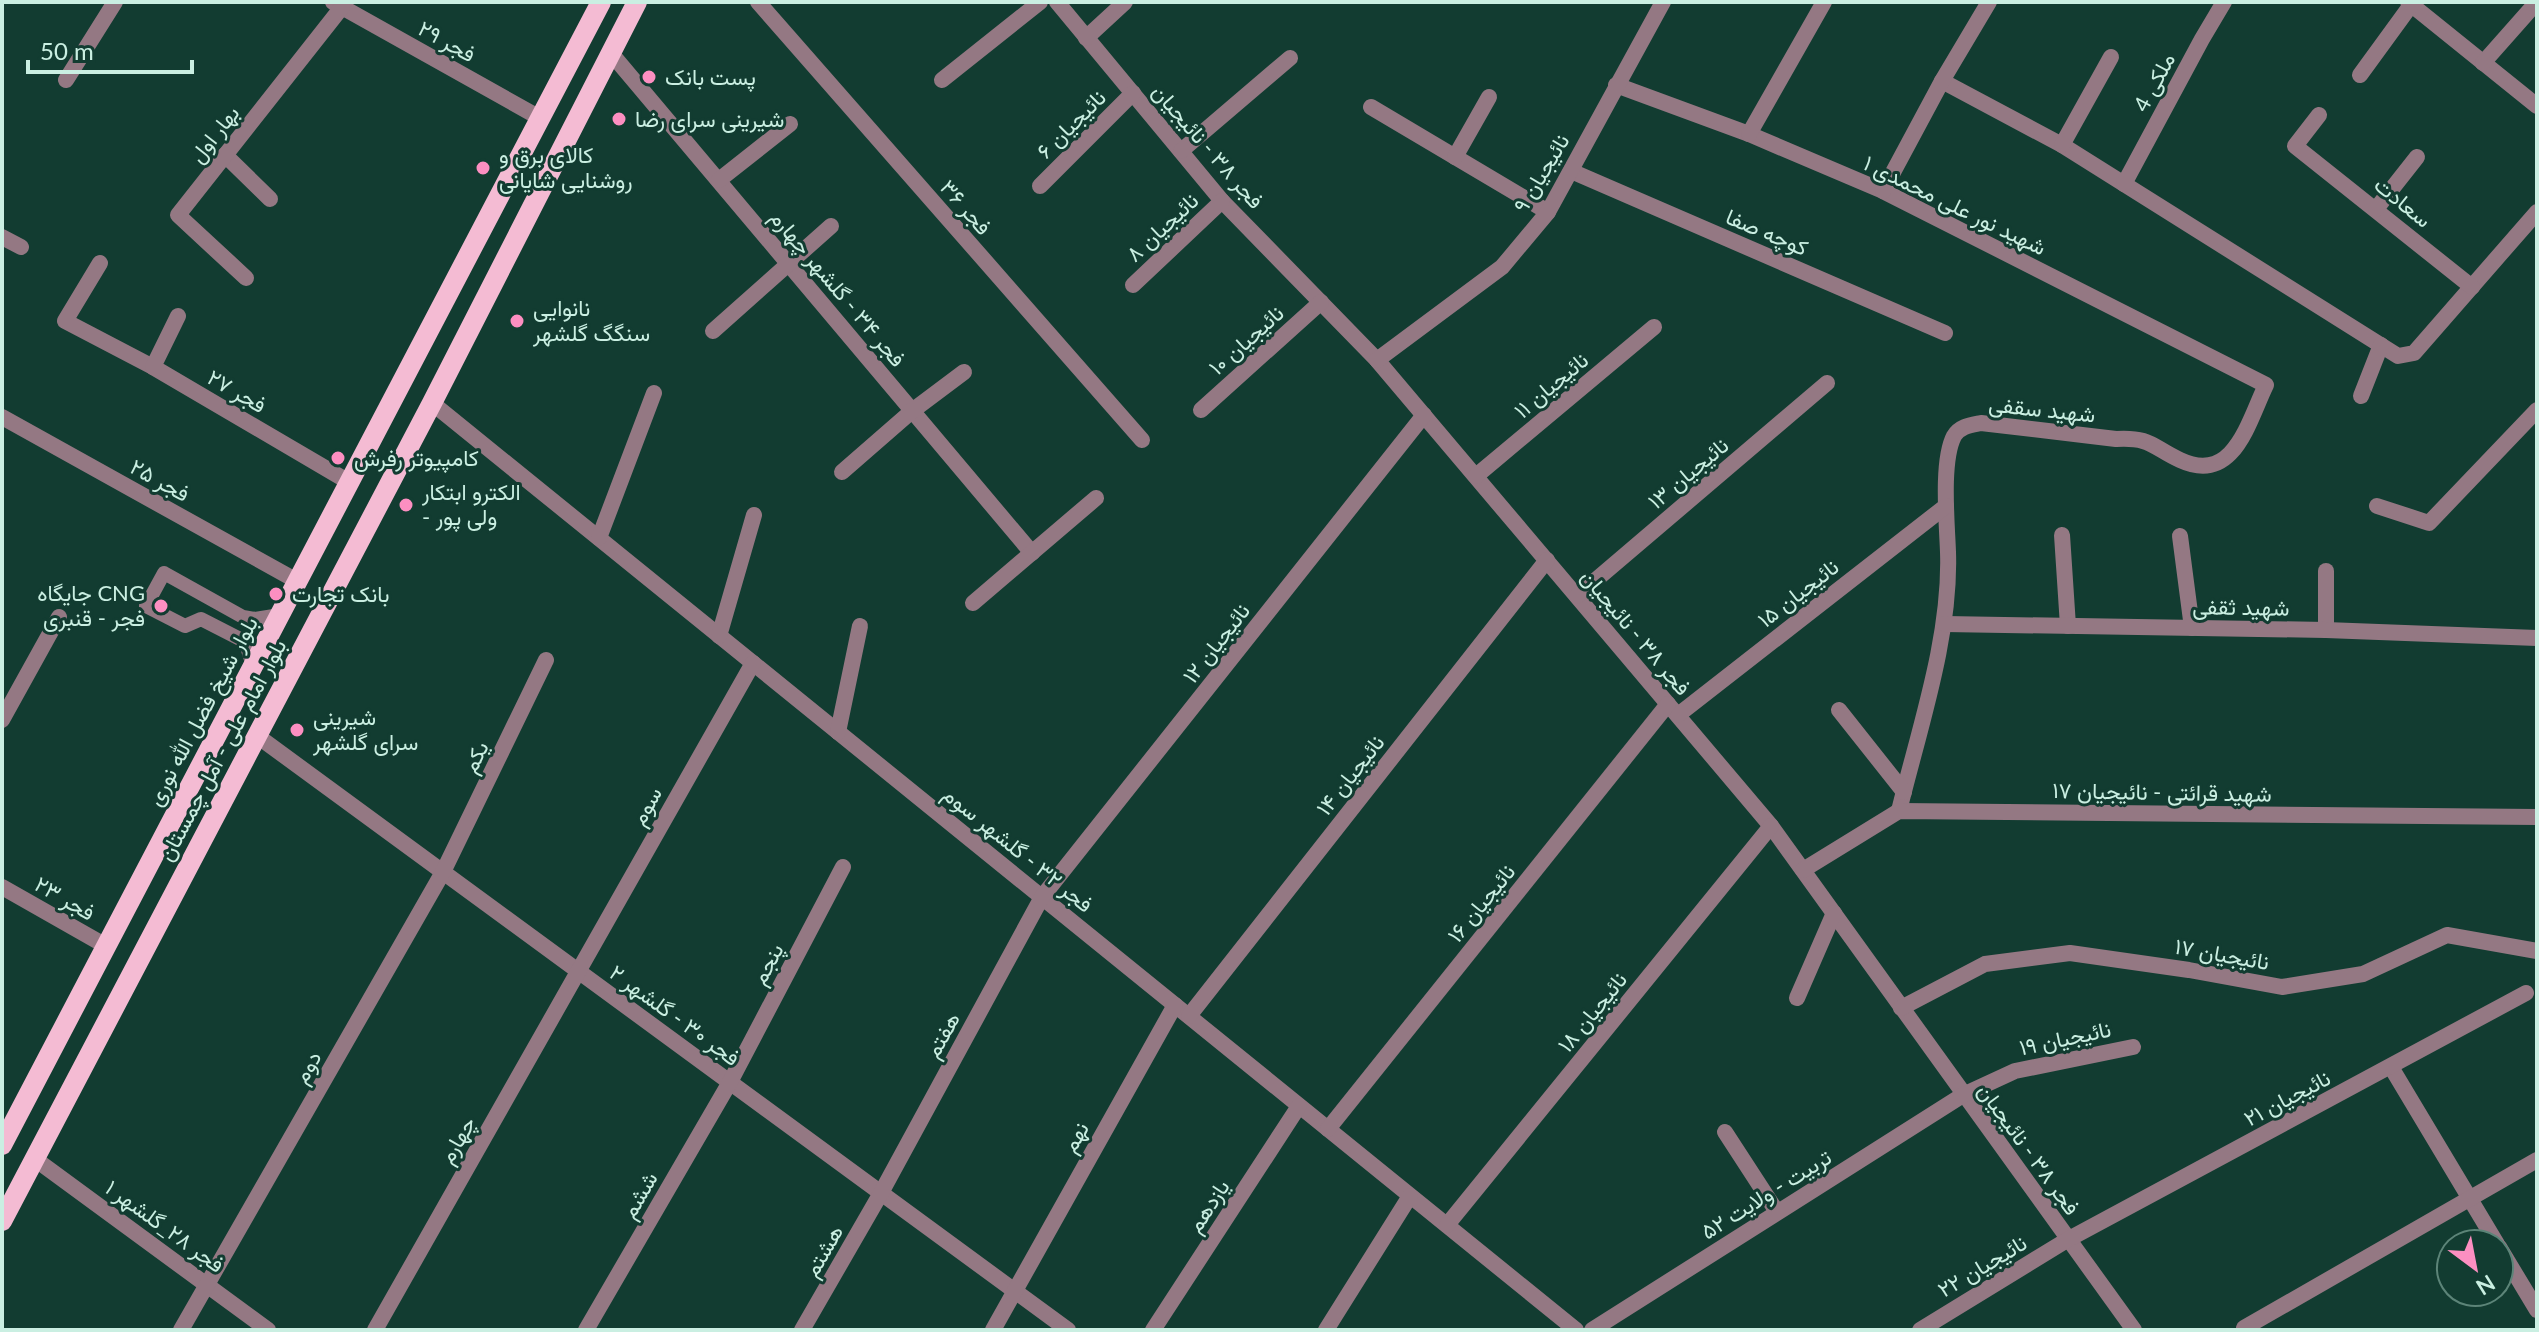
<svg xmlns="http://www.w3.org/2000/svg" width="2539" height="1332" font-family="Lato,Vazirmatn,sans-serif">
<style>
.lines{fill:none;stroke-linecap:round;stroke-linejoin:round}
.lane{stroke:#947883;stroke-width:14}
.street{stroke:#947883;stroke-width:16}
.primary{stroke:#f4bbd3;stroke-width:20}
.poi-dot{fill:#fc8fc1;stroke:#123c31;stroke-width:3}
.labels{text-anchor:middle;stroke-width:6;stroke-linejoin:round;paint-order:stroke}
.street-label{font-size:22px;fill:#caefe2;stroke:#123c31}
.poi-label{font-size:22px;fill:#caefe2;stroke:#123c31;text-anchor:start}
</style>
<rect width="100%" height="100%" fill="#123c31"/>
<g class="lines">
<path class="lane" d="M253 666 247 647 242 640 201 619 185 626 146 606 164 573 243 617 254 619 280 615"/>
<g class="street">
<path d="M333 2 540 118"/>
<path d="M758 2 1142 440"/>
<path d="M1057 2 1222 201 1377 360 1771 826 2134 1330"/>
<path d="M2408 2 2537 106"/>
<path d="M1086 38 1125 2"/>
<path d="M610 52 1032 553"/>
<path d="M2483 63 2537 2"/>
<path d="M2360 75 2411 5"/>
<path d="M66 80 115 2"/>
<path d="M942 80 1040 2"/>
<path d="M1942 81 2062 145 2398 356 2414 353 2537 212"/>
<path d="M1616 85 1749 134 1883 191 2266 385C2248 422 2234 485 2180 460 2152 447 2151 437 2116 439L1981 423C1971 425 1960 426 1954 436 1941 461 1947 523 1948 552 1951 637 1919 729 1899 811"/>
<path d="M1371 107 1548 212"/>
<path d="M2319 115 2295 146 2472 287"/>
<path d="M1749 134 1824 2"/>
<path d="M2062 145 2111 57"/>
<path d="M1181 151 1290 58"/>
<path d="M225 155 270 199"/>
<path d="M1455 157 1489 97"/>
<path d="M1571 171 1945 333"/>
<path d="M719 180 790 124"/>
<path d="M2124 184 2202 39 2224 2"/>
<path d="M1040 186 1133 93"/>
<path d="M1883 191 1942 81 1989 2"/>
<path d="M2376 209 2417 157"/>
<path d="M2 237 21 247"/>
<path d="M100 263 65 321 153 367"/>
<path d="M246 278 178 215 342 7"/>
<path d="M1133 285 1222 201"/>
<path d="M178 316 153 367 349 482"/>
<path d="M713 331 831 226"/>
<path d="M1377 360 1502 267 1548 212 1663 2"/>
<path d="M2361 396 2381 345"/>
<path d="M432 403 1576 1330"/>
<path d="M1201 410 1321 302"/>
<path d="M2 417 297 581"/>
<path d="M842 472 912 411 964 372"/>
<path d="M1476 476 1654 327"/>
<path d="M2377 506 2429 523 2537 410"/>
<path d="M2062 535 2068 626"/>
<path d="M2180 536 2192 628"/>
<path d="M599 538 654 393"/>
<path d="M2326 571V630"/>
<path d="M1577 596 1827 383"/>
<path d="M973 603 1096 498"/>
<path d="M1945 624 2326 630 2537 638"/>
<path d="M719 636 754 515"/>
<path d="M1839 710 1904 792"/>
<path d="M1678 715 1946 506"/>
<path d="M2 720 59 617"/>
<path d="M838 732 860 626"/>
<path d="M256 735 1068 1330"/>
<path d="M1803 870 1899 811 2537 817"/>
<path d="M2 887 106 946"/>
<path d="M1797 998 1834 913"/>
<path d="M1901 1008 1985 964 2070 953 2189 970 2282 987 2363 974 2447 935 2537 951"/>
<path d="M1189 1016 1547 560"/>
<path d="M2391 1067 2497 1244"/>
<path d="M1328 1129 1668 704"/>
<path d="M1725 1132 1777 1212"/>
<path d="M35 1159 268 1330"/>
<path d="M1447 1225 1771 826"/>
<path d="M2499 1247 2537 1310"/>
<path d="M2244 1328 2537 1160"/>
<path d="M181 1330 443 872 546 660"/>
<path d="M375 1330 753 663"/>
<path d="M586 1330 730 1082 843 867"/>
<path d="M802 1330 881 1193 1042 897 1424 415"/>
<path d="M993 1330 1175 1005"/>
<path d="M1153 1330 1299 1106"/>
<path d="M1326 1330 1410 1196"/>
<path d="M1592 1330 1963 1095 2015 1071 2133 1047"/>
<path d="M1920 1330 2067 1240 2526 993"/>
</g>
<g class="primary">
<path d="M2 1145 601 2"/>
<path d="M2 1221 432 403 637 2"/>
</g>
</g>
<g class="poi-dot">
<circle cx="649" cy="77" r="8"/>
<circle cx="619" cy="119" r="8"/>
<circle cx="483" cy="168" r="8"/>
<circle cx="517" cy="321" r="8"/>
<circle cx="338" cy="458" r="8"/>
<circle cx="406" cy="505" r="8"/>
<circle cx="276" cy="594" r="8"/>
<circle cx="161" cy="606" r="8"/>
<circle cx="297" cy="730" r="8"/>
</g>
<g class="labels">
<g class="street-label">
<text transform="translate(447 41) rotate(29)" y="8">فجر ۲۹</text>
<text transform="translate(2154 82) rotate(-62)" y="8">ملکی 4</text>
<text transform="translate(1071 124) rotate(-45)" y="8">نائیجیان ۶</text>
<text transform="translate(214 134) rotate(-52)" y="8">بهار اول</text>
<text transform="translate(1208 146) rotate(49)" y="8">فجر ۳۸ - نائیجیان</text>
<text transform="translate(1541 173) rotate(-59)" y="8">نائیجیان ۹</text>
<text transform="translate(2403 202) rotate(39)" y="8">سعادت</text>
<text transform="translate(1955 205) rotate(26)" y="8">شهید نور علی محمدی ۱</text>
<text transform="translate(966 207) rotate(49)" y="8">فجر ۳۶</text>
<text transform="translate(1162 227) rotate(-43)" y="8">نائیجیان ۸</text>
<text transform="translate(1767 232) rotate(23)" y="8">کوچه صفا</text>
<text transform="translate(838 288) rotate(50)" y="8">فجر ۳۴ - گلشهر چهارم</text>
<text transform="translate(1246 340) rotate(-42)" y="8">نائیجیان ۱۰</text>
<text transform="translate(1551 385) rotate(-40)" y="8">نائیجیان ۱۱</text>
<text transform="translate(237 391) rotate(30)" y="8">فجر ۲۷</text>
<text transform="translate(2042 409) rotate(6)" y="8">شهید سقفی</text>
<text transform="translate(1688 473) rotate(-40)" y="8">نائیجیان ۱۳</text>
<text transform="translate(160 480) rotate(29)" y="8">فجر ۲۵</text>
<text transform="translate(1798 593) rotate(-38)" y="8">نائیجیان ۱۵</text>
<text transform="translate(2241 607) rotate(1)" y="8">شهید ثقفی</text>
<text transform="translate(1636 632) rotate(50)" y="8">فجر ۳۸ - نائیجیان</text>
<text transform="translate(1216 643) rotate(-52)" y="8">نائیجیان ۱۲</text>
<text transform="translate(202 711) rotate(-62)" y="8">بلوار شیخ فضل الله نوری</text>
<text transform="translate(222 750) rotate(-62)" y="8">بلوار امام علی - آمل چمستان</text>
<text transform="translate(475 757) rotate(-64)" y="8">یکم</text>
<text transform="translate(1350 775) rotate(-52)" y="8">نائیجیان ۱۴</text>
<text transform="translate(2162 792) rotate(1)" y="8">شهید قرائتی - نائیجیان ۱۷</text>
<text transform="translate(646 806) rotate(-61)" y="8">سوم</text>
<text transform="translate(1018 849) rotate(39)" y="8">فجر ۳۲ - گلشهر سوم</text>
<text transform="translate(65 898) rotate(30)" y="8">فجر ۲۳</text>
<text transform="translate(1481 903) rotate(-51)" y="8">نائیجیان ۱۶</text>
<text transform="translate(2222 954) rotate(10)" y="8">نائیجیان ۱۷</text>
<text transform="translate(767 964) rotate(-62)" y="8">پنجم</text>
<text transform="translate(1592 1012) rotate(-51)" y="8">نائیجیان ۱۸</text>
<text transform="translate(675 1015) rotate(36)" y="8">فجر ۳۰ - گلشهر ۲</text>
<text transform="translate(942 1035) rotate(-61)" y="8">هفتم</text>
<text transform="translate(2065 1038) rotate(-12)" y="8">نائیجیان ۱۹</text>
<text transform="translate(307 1067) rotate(-60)" y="8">دوم</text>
<text transform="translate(2287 1098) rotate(-28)" y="8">نائیجیان ۲۱</text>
<text transform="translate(1075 1137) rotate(-60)" y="8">نهم</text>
<text transform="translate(457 1140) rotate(-60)" y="8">چهارم</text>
<text transform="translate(2029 1149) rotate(54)" y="8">فجر ۳۸ - نائیجیان</text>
<text transform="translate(1766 1194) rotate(-32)" y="8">تربیت - ولایت ۵۲</text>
<text transform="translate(639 1195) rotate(-60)" y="8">ششم</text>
<text transform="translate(1208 1206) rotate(-57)" y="8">یازدهم</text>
<text transform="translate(165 1226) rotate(36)" y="8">فجر ۲۸_گلشهر ۱</text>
<text transform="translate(823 1251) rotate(-60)" y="8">هشتم</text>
<text transform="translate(1982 1266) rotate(-31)" y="8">نائیجیان ۲۲</text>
</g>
<g class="poi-label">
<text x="665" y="85">پست بانک</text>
<text x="635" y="127">شیرینی سرای رضا</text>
<text x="499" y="163">کالای برق و<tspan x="499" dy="25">روشنایی شایانی</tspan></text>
<text x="533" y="316">نانوایی<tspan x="533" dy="25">سنگگ گلشهر</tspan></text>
<text x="354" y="466">کامپیوتر رفرش</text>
<text x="422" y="500">الکترو ابتکار<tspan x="422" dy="25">- ولی پور</tspan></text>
<text x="145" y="601" text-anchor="end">جایگاه CNG<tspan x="145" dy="25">فجر - قنبری</tspan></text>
<text x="292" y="602">بانک تجارت</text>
<text x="313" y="725">شیرینی<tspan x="313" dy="25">سرای گلشهر</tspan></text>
</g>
</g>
<rect width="2539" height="1332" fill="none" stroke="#caefe2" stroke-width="8"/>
<g transform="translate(2475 1268) rotate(148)"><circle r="38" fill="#123c31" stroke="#5c8478" stroke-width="2"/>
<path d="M0-6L14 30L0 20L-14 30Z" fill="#fc8fc1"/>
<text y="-12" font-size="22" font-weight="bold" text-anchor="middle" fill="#caefe2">N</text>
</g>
<path d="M28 60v12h164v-12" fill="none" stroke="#caefe2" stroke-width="4"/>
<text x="40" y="60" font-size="24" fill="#caefe2" stroke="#123c31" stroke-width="6" paint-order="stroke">50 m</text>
</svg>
